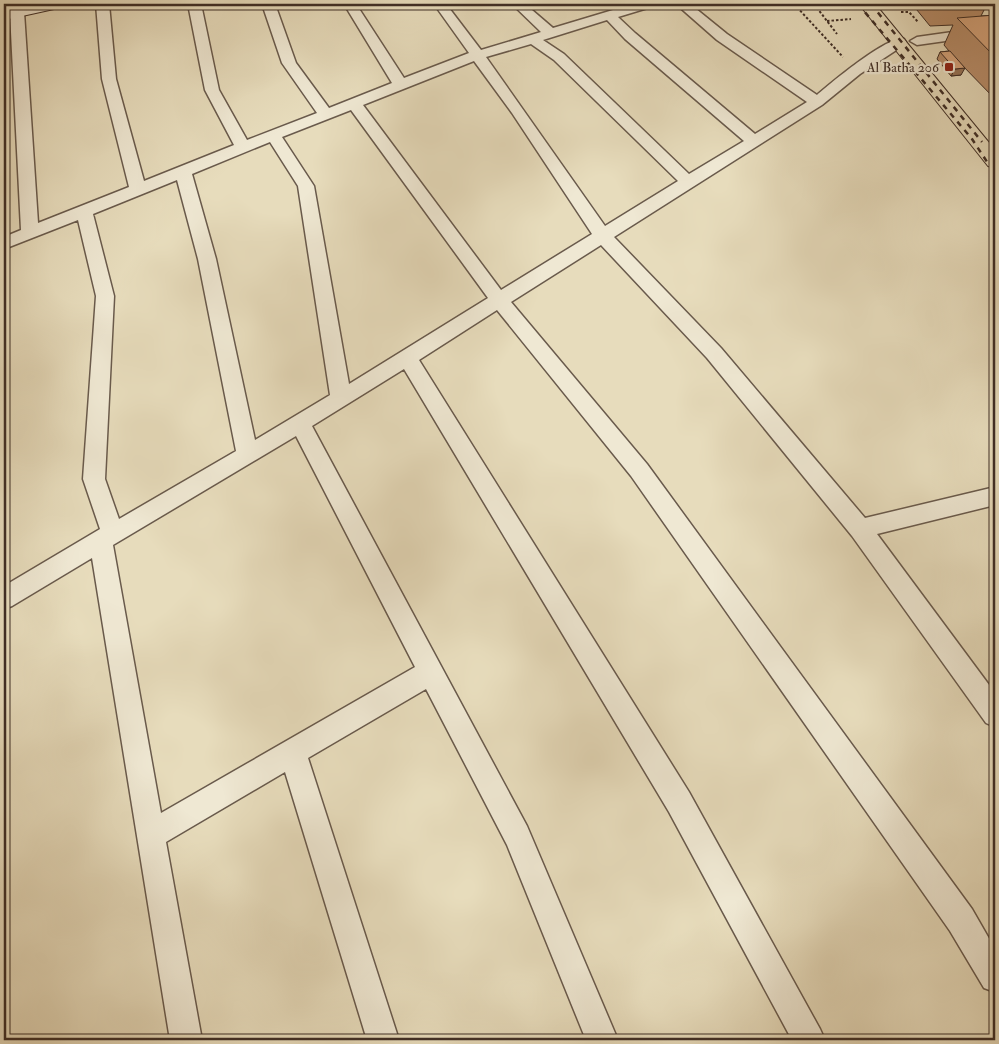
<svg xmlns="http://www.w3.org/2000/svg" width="999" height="1044" font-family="'IM FELL Double Pica',serif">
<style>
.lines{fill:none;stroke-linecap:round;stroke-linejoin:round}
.street-casing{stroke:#695a4c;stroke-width:3}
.secondary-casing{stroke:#3f2e26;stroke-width:2}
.primary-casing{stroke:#3f2e26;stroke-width:2}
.path{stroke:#3f2e26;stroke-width:2;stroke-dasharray:2.5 2;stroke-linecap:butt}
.street{fill:#efe8d3;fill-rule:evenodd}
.secondary{fill:#efe8d3;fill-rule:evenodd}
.primary{fill:#e7dcbc;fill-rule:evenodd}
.rail{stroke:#3f2e26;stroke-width:2.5;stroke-dasharray:5.5 5.5;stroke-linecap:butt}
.wall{fill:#b98f6c;stroke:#3f2e26}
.shaded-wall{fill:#967458;stroke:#3f2e26}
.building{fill:#d7a67e;stroke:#3f2e26}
.poi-dot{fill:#8f2418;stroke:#efe8d3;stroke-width:2}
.labels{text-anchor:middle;stroke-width:4.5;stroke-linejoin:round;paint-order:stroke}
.far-poi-label{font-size:14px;fill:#3f2e26;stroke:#efe8d3;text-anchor:end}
</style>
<rect width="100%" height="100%" fill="#e7dcbc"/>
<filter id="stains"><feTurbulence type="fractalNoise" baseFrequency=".004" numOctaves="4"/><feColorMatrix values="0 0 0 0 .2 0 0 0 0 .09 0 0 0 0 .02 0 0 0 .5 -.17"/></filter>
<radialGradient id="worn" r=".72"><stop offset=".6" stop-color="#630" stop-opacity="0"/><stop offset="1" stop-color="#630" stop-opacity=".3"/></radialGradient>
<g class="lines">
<defs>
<g id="street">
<path d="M96 4H109L116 79 144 181 234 145 205 90 188 4H201L219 90 247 140 317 113 282 63 262 4H275L296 63 329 108 392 83 344 4H356L404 78 469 53 434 4H446L481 50 541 32 512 4H525L553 28 633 4H652L651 7 618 17 635 33 755 134 807 102 717 40 676 4H690L727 34 817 95C831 83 888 35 904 39L906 42 904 45 860 74 822 105 614 237 721 348 865 518 995 487V505L877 534 995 693V727L986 723 852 536 707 358 601 245 511 302 647 464 972 909 995 949V992L984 988 950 931 631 476 497 310 419 360 689 792 820 1029 825 1040H792L669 812 404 369 312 426 527 826 618 1040H586L507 845 426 689 308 758 399 1040H367L285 772 166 842 202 1040H170L92 558 12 606 4 609V586L100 529 83 479 96 296 78 220 4 249V237L21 230 10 12 12 9H22L24 12 38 223 129 187 102 79ZM607 20 625 39 744 141 689 174 564 54 543 40ZM531 44 554 60 678 181 605 226 486 57ZM474 61 512 113 592 234 501 290 363 105ZM351 110 488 298 349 384 314 186 282 137ZM270 142 298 186 330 395 255 440 216 259 192 174ZM177 180 198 259 236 451 119 519 105 479 114 296 93 214ZM296 436 415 667 161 813 113 545Z"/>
<path d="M995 26V34L917 45 910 41 917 37Z"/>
</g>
<path id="secondary" d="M35 4H65L63 7 4 20V10Z"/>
<path id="primary" d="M859 4H875L995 150V168L988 166Z"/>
</defs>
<use href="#street" class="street-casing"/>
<use href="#secondary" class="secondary-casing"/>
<use href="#primary" class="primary-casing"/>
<g class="path">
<path d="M794 4 843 57"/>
<path d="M814 4 837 34"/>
<path d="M901 12H909L918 22"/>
<path d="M827 21 851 19"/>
</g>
<use href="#street" class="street"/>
<use href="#secondary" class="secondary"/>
<use href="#primary" class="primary"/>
<g class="rail">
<path d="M858 4 972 139 995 174"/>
<path d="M871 4 982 142"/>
</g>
</g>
<path class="wall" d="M912 4H987L981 16 995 15V99L960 63 961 75 951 76 937 59 940 52 949 51 944 45 953 25 930 26Z"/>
<path class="shaded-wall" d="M965 68 961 75 951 76 955 69Z"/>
<g class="building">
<path d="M938 4H970L939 5Z"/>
<path d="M995 15V57L957 18Z"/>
<path d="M950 51 965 68 955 69 940 52Z"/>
</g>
<rect class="poi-dot" x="944" y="62" width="10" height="10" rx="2.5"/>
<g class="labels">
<g class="far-poi-label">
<text x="939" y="72">Al Batha 206</text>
</g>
</g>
<rect width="999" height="1044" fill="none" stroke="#e7dcbc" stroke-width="20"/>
<rect x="5" y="5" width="989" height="1034" fill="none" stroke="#3f2e26" stroke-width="2.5"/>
<rect x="10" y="10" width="979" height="1024" fill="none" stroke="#3f2e26"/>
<rect width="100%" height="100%" filter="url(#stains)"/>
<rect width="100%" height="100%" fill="url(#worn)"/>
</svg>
